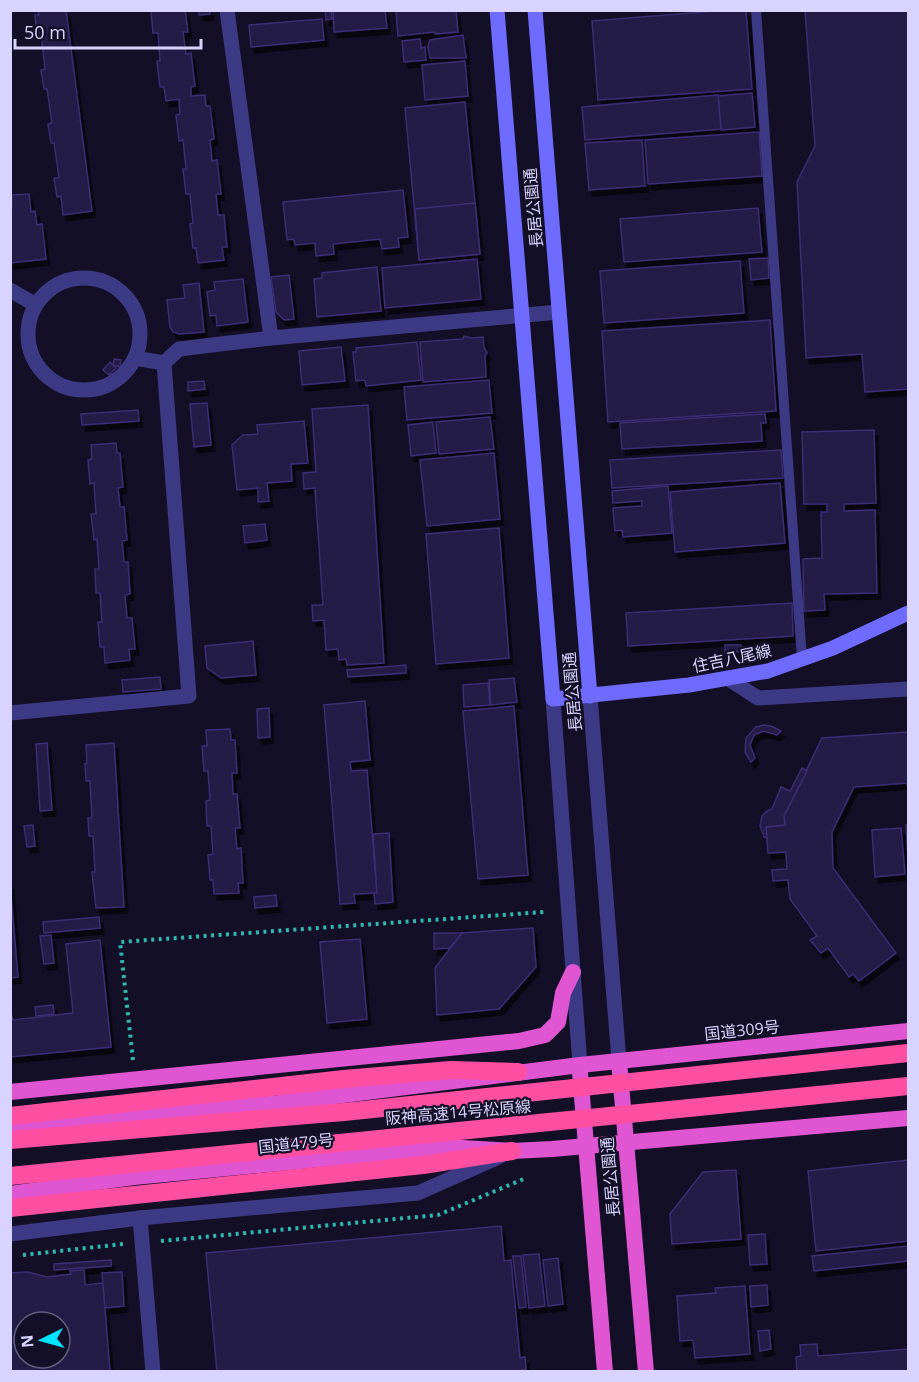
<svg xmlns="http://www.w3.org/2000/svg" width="919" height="1382" font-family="'Open Sans','Noto Sans JP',sans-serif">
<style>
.building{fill:#241b47;stroke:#3b2d73;stroke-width:1.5;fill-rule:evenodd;filter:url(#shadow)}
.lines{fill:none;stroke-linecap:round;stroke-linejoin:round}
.path{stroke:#2fb8b0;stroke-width:4;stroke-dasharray:3 4.5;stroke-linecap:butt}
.service{stroke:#3d3a85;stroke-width:10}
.minor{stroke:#3d3a85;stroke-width:15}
.tertiary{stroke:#3d3a85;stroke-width:15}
.secondary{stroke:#6f6bff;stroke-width:15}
.trunk{stroke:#e055d1;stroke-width:16}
.motorway{stroke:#ff4fa3;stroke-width:18}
.labels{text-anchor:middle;stroke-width:4.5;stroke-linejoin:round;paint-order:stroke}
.street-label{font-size:16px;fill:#d9d4ff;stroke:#130f26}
</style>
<defs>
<filter id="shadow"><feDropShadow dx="3.5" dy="6" stdDeviation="0" flood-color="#0009"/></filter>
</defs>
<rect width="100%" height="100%" fill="#130f26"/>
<g class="building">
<path d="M38 10H66L92 211 63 215 61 196 57 197 54 178H59L54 143H51L48 124 52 123 47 89H44L41 70 45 69 41 33 37 34 35 15H39Z"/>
<path d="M151 10H185L188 32H183L186 54 191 53 195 86 191 87V96L205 95 206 106H210L214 139 210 140 212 161 217 160 221 194H216L218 215H224L227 247H222L224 260 198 263 196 248H193L190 224 193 223 190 194H186L183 169H186L183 140 179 141 176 115 180 114 179 99 166 101 164 87H160L157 61H160L158 33H153Z"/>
<path d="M199 10H210V14L199 15Z"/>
<path d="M325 10H331L332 19 326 20Z"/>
<path d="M333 10H385L387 28 334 32Z"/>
<path d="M396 10H456L458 32 435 34 434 32 398 36Z"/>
<path d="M729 10H746L752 89 598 100 592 21Z"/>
<path d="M805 10H908V389L865 392 862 354 806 358 797 182 815 146Z"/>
<path d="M322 19 324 40 251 47 249 25Z"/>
<path d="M463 35 466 58H430L428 46 430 40Z"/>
<path d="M420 39 421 48 425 47 426 60 404 62 402 41Z"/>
<path d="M465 61 468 96 425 100 422 65Z"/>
<path d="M752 93 755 127 721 130 718 96Z"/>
<path d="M718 95 721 129 585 140 582 107Z"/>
<path d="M465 102 480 254 419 260 405 108Z"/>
<path d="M759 132 762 176 648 184 645 140Z"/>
<path d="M642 140 645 186 589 190 585 143Z"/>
<path d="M403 190 408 237 398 238 399 247 382 249 380 239 333 244 334 254 316 256 315 243 295 245 294 239 287 240 283 202Z"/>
<path d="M29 194 31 212 35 211 37 225 42 224 46 259 10 263 12 195Z"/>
<path d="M475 203 480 254 419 260 415 209Z"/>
<path d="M758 208 762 252 624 262 620 219Z"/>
<path d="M768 258 769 278 751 280 749 259Z"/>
<path d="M477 259 481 299 385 308 382 268Z"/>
<path d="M740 261 744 313 604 323 600 271Z"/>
<path d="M377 267 381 311 317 317 314 279 322 278V273Z"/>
<path d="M289 275 294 319 284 320 276 312 271 277Z"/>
<path d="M243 279 248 322 217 326 216 315 210 316 207 292 215 290 214 282Z"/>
<path d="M199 283 204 332 179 334 173 332 170 327 167 300 185 298 183 285Z"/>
<path d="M770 320 776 411 608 422 602 331Z"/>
<path d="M464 336 471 338 483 337 484 347 487 353 485 356 486 377 423 382 420 342 463 339Z"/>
<path d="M417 342 421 380 366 386 365 380 356 381 353 352H356V348Z"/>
<path d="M341 347 345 381 302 385 299 351Z"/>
<path d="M114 359 121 360 120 367 113 365Z"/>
<path d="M110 362 116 368 109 375 103 370Z"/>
<path d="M489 380 492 413 407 420 404 387Z"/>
<path d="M204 381 205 389 188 391V382Z"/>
<path d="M207 403 211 445 194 447 190 404Z"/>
<path d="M368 405 384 663 347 665 346 659 339 660 338 649 326 650 324 620 313 621 312 605H323L315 488 304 489 303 473 316 472 312 409Z"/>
<path d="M138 410 139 421 82 425 81 414Z"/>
<path d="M765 414 766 423H761L762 441 622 449 620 423Z"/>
<path d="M490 417 494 449 439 454 436 422Z"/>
<path d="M304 421 308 463 291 464 292 481 267 483 269 501 258 502V488L237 490 232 445 243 435 258 434 257 425Z"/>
<path d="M433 422 436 453 411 456 408 425Z"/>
<path d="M874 430 876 503 844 504V511L875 510 877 593 824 594 825 610 804 611 803 559 822 558 821 512H827V504H804L802 432Z"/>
<path d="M116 443 117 453H120L123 487 118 488 120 507H124L127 540 122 541 124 562H128L130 594 125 595 127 618H132L135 649H129L130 660 105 663 104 647H100L98 622H102L100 593H96L95 569H99L97 539 94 540 91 514H96L94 483 90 484 88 460 92 459 91 445Z"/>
<path d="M781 450 783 478 612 488 610 460Z"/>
<path d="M494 453 500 519 427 526 420 460Z"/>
<path d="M780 483 785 543 675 552 670 492Z"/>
<path d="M668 486 672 533 623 537 622 530 615 531 613 508 642 506V501L613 503 612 491Z"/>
<path d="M265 524 267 540 245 543 243 526Z"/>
<path d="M499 528 509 658 436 664 426 534Z"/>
<path d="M792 603 793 636 628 646 626 613Z"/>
<path d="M253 641 256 675 221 678 207 668 205 646Z"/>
<path d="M725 645H741L742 651 725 653Z"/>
<path d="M406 665V673L348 677 347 670Z"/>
<path d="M160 677 161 689 123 692 122 680Z"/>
<path d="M514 678 517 702 491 705 489 680Z"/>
<path d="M488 683 490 705 464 707 463 685Z"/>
<path d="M365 701 370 760 350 762 351 771 367 770 377 893 354 894 355 903 340 904 324 705Z"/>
<path d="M514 706 528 875 478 879 463 711Z"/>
<path d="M269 708 270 737 258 738 257 709Z"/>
<path d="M764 725 771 726 781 731 777 735 764 731 754 735 750 745 755 758 751 762 745 752 746 738 756 727Z"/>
<path d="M230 729 231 740H235L237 773H232L233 794H237L240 828H235L237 849 241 848 243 883H238L239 893 214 894 213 880H210L208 855 213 854 211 826H207L206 801 210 800 208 771H204L202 746H207L206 730Z"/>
<path d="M908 732V789L907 783 854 787 832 832 833 868 896 953 859 981 853 974 849 977 828 948 821 953 810 940 817 936 790 899 788 880 773 881 772 870 787 869 786 852 768 853 766 827 785 825 784 816 822 738Z"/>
<path d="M47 743 52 810 40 811 36 744Z"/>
<path d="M114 743 124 907 96 908 92 872H95L93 836H89L88 818H92L90 781H86L85 764 87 763 86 745Z"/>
<path d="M802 768 807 771 784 816 785 825 766 827 767 838 764 837 760 826 762 816 767 811 772 809 781 787 790 791Z"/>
<path d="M33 825 35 846 27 847 24 826Z"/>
<path d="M906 825H908V857Z"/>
<path d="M901 828 905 874 875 877 872 830Z"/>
<path d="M389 833 393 902 375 904 374 893H377L373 834Z"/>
<path d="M10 883 18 977 10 978Z"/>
<path d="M276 895 277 906 255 908 254 897Z"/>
<path d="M99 917 100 928 44 933 43 922Z"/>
<path d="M533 928 536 967 499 1009 437 1015 435 968 462 933Z"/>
<path d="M434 933H462L450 948 434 949Z"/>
<path d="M51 935 54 963 44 964 40 936Z"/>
<path d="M360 939 367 1019 327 1023 320 942Z"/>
<path d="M100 940 111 1047 10 1057V1011L13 1020 73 1013 66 944Z"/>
<path d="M53 1005 54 1014 36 1016 35 1007Z"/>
<path d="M908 1160V1241L816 1251 808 1171Z"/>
<path d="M736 1170 741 1239 672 1244 670 1214 703 1172Z"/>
<path d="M501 1226 504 1261 511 1260 520 1358 525 1357 526 1369 521 1370V1372H217L206 1253Z"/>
<path d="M765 1234 767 1264 750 1265 748 1235Z"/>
<path d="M908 1246V1261L814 1271 812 1256Z"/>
<path d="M539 1254 545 1306 529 1308 523 1255Z"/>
<path d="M513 1256H521L526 1307 519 1308Z"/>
<path d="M558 1258 563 1304 548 1306 543 1260Z"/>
<path d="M111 1260V1266L54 1270V1264Z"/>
<path d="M84 1270 85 1285 103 1283 110 1372H10V1273L28 1272 47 1277 71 1274 70 1271ZM24 1322H60V1358H24Z"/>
<path d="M122 1272 124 1306 105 1308 102 1273Z"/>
<path d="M767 1285 768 1305 751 1307 750 1286Z"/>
<path d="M745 1286 750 1354 695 1358 693 1340 680 1341 677 1296 716 1293 715 1288Z"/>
<path d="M769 1330 771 1349 760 1351 758 1331Z"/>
<path d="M817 1344 818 1356 908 1349V1372H797L796 1357 801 1356 800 1345Z"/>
</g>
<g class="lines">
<g class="path">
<path d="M133 1060 120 942 544 912"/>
<path d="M161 1241 438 1215 526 1178"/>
<path d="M23 1255 123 1244"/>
</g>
<path class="service" d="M756 10 802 659"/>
<g class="minor">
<path d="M227 10 271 338"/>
<circle cx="84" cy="334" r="56"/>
<path d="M10 290 36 305"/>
<path d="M135 358 164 363"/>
<path d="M164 363 179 349 271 338 559 312"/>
<path d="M727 678 758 698 908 689"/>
<path d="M10 713 189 696 164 363"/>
<path d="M140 1218 153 1372"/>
</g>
<g class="tertiary">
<path d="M590 696 619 1061"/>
<path d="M553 699 580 1065"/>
<path d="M10 1234 140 1218 418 1193 499 1157"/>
</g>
<g class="secondary">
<path d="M497 10 553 699 689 685 768 671 833 648 908 613"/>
<path d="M535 10 590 696"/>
</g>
<g class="trunk">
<path d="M619 1061 646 1372"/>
<path d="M580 1073 605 1372"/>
<path d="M10 1092 519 1041 545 1035 558 1022 563 993 573 972"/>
<path d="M10 1128 279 1103 580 1065 908 1031"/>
<path d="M10 1194 134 1177 444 1147 512 1151 552 1149 908 1118"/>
</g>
<g class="motorway">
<path d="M10 1116 344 1079 451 1070 518 1072"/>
<path d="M10 1140 344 1112 908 1053"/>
<path d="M10 1176 908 1086"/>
<path d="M10 1208 423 1165 512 1151"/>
</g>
</g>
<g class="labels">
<g class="street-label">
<text transform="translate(533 208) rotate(-95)" y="6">長居公園通</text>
<text transform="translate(732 658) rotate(-12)" y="6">住吉八尾線</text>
<text transform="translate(572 692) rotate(-95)" y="6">長居公園通</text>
<text transform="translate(742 1030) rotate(-6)" y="6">国道309号</text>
<text transform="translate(458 1112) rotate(-5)" y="6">阪神高速14号松原線</text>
<text transform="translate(296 1143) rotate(-6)" y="6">国道479号</text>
<text transform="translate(610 1177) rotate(-95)" y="6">長居公園通</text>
</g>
</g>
<rect width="919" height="1382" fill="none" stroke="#d9d4ff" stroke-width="24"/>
<g transform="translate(42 1340) rotate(265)"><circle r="28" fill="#130f26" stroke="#625e7d" stroke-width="1.5"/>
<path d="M0-4.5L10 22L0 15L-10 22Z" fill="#00e5ff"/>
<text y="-9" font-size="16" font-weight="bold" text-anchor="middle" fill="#d9d4ff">N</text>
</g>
<path d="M15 39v9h186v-9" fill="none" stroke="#d9d4ff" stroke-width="3"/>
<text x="24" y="39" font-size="18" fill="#d9d4ff" stroke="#130f26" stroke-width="4.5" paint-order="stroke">50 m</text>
</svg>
